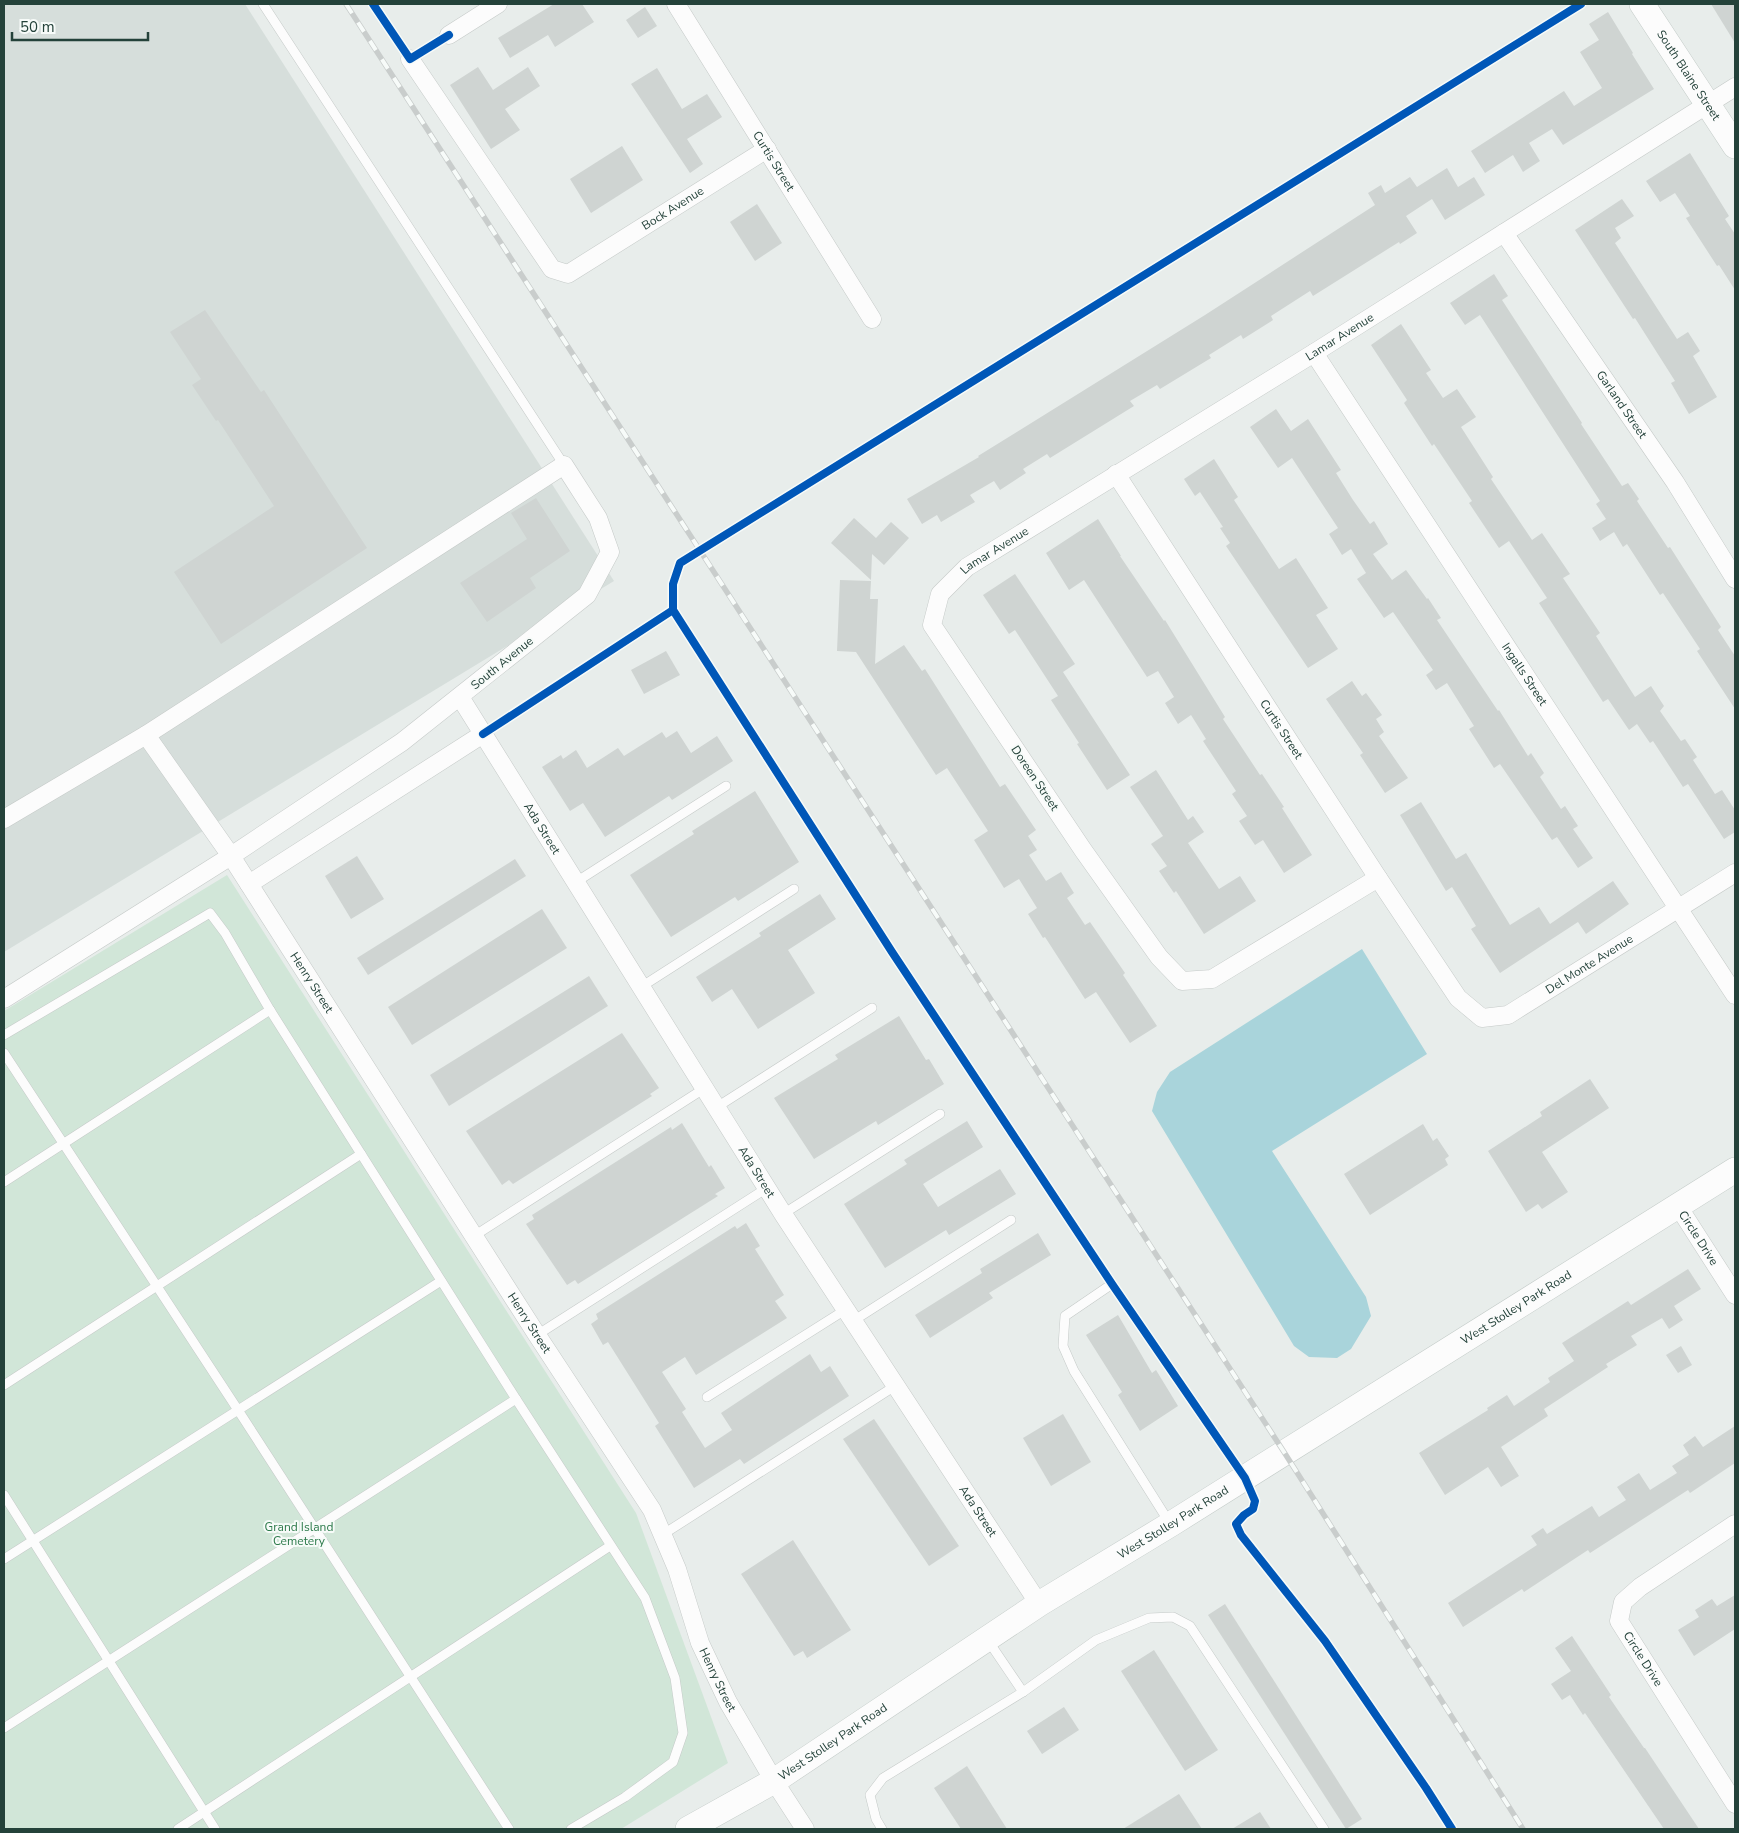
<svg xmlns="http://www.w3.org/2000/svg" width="1739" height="1833" font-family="'Nunito Sans',sans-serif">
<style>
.built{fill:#d6dedb}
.green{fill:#d1e6d8}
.water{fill:#a9d4db}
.building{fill:#cfd4d2}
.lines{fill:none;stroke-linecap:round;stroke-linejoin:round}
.lane-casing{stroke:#c5cac8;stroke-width:10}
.street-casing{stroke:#c5cac8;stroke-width:19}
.secondary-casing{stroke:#c3cbc8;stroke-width:26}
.lane{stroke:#fcfcfc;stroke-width:9}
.street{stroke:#fcfcfc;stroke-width:18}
.secondary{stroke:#fcfcfc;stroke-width:25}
.rail-casing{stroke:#c9cdcc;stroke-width:5.5}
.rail{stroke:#f7fbf9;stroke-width:4;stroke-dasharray:11;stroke-linecap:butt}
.cycleway-casing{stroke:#f7fbf9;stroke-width:11}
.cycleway{stroke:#0057b8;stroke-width:8}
.labels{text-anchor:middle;stroke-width:4;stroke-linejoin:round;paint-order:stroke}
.street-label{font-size:12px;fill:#24423a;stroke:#f7fbf9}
.park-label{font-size:12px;fill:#2d7a4b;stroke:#f7fbf9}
</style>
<rect width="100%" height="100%" fill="#e8edeb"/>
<path class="built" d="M4 4H245L614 581 4 952Z"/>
<path class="green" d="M227 875 636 1513 728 1763 621 1829H4V1011Z"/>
<path class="water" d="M1362 949 1427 1054 1272 1151 1366 1297 1371 1316 1351 1349 1337 1358 1309 1357 1294 1346 1152 1111 1157 1092 1170 1072Z"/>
<g class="building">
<path d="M554 4H582L594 22 555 47 548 35 510 58 498 38Z"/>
<path d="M1711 4H1735V43Z"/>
<path d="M645 7 657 26 638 38 626 20Z"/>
<path d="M1608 12 1633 53 1632 54 1654 89 1563 145 1552 129 1529 143 1540 161 1523 172 1513 155 1485 173 1471 151 1564 91 1574 106 1602 88 1580 52 1599 40 1589 24Z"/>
<path d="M478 67 493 90 528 67 540 86 505 109 520 130 491 149 450 85Z"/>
<path d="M657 68 682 109 707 94 722 117 687 139 703 164 690 173 631 84Z"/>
<path d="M622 146 643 180 591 213 570 179Z"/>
<path d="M1690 153 1729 216 1725 219 1735 234V290L1719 265 1717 266 1686 218 1690 216 1675 193 1660 202 1646 181Z"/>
<path d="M1447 168 1458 187 1474 177 1485 195 1445 220 1432 199 1406 216 1417 233 1400 244 1399 242 1313 296 1310 291 1271 316 1273 320 1243 339 1241 335 1209 355 1211 358 1160 389 1157 385 1130 401 1134 406 1050 458 1047 454 1023 469 1026 473 1000 490 994 481 970 495 975 502 941 522 937 515 922 524 907 499 979 457 978 456 1205 315 1375 205 1368 193 1381 185 1385 193 1410 177 1417 187Z"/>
<path d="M1622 199 1634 216 1615 228 1621 238 1615 243 1677 339 1688 332 1700 351 1693 356 1717 397 1689 414 1671 383 1675 381 1635 318 1633 319 1575 230Z"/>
<path d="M757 204 782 243 755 261 730 222Z"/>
<path d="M1494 274 1508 296 1502 300 1582 423 1581 424 1622 486 1628 483 1639 499 1637 501 1668 548 1670 547 1721 627 1718 630 1735 656V709L1697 651 1700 649 1663 593 1660 595 1627 544 1623 547 1614 532 1600 541 1592 528 1606 519 1596 504 1600 501 1480 315 1465 325 1450 303Z"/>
<path d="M205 310 261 392 264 390 367 548 221 644 174 572 274 506 218 420 216 421 192 385 201 379 170 332Z"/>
<path d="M1401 324 1431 370 1426 373 1443 398 1457 389 1476 417 1461 427 1493 477 1491 479 1532 540 1542 533 1570 574 1563 578 1600 633 1596 636 1635 697 1651 686 1664 706 1660 711 1681 741 1685 739 1697 757 1693 760 1715 794 1722 790 1735 810V832L1724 839 1688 784 1683 787 1653 741 1650 743 1637 724 1629 730 1608 699 1603 702 1539 603 1547 598 1509 541 1499 548 1469 503 1472 501 1434 444 1432 446 1404 403 1407 400 1371 345Z"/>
<path d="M1276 409 1291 431 1308 419 1341 470 1336 473 1353 500 1370 524 1374 521 1388 544 1373 554 1392 580 1406 570 1427 599 1428 598 1441 618 1437 620 1498 711 1499 710 1528 756 1531 753 1544 773 1540 777 1561 809 1565 806 1578 826 1573 829 1593 858 1578 868 1557 837 1552 840 1500 764 1494 768 1469 729 1474 726 1447 683 1436 690 1426 675 1433 670 1393 612 1384 618 1357 579 1366 573 1351 549 1342 555 1329 534 1338 528 1292 458 1278 468 1250 427Z"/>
<path d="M1214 459 1238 497 1234 500 1279 569 1296 558 1328 608 1316 615 1338 649 1308 668 1226 546 1230 543 1220 528 1223 527 1200 492 1195 496 1184 479Z"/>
<path d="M536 498 570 551 530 578 536 588 487 622 460 583 527 539 511 513Z"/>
<path d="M854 518 876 538 891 522 909 538 884 565 872 554 871 580 831 543Z"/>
<path d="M1098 519 1121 556H1120L1164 621 1165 620 1225 717 1223 719 1260 775 1262 774 1284 807 1282 808 1312 855 1284 873 1263 840 1255 845 1239 821 1247 816 1232 794 1236 791 1203 741 1206 739 1191 715 1178 724 1165 703 1174 697 1158 671 1147 677 1084 580 1069 590 1046 553Z"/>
<path d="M1015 574 1075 664 1063 672 1130 775 1107 790 1077 744 1079 743 1051 700 1058 696 1015 630 1009 634 983 595Z"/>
<path d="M840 580 871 581 870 599H878L875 664 904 645 922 671 925 669 1000 787 1005 784 1036 830 1028 836 1037 850 1029 855 1046 881 1061 872 1074 893 1067 898 1085 925 1090 922 1125 973 1123 975 1157 1026 1130 1043 1096 992 1085 999 1045 937 1043 938 1028 914 1037 908 1019 879 1004 888 974 840 988 831 947 768 936 775 856 652 837 651Z"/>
<path d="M666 651 680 675 644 694 631 670Z"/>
<path d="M1352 681 1362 696 1366 693 1382 715 1376 719 1384 732 1379 736 1408 778 1385 793 1360 755 1363 753 1326 699Z"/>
<path d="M677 731 691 753 717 736 733 761 672 800 669 796 605 837 583 803 570 811 542 767 561 755 563 759 576 750 587 768 618 748 624 756 662 732 666 738Z"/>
<path d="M1156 770 1188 820 1193 816 1204 832 1188 843 1219 889 1240 876 1256 901 1204 934 1176 891 1174 893 1159 871 1167 866 1151 844 1163 836 1130 787Z"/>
<path d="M755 791 799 862 738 901 735 897 671 937 630 875 694 834 692 831Z"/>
<path d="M1421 802 1456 859 1466 853 1510 925 1539 907 1550 924 1613 881 1629 904 1586 934 1578 922 1500 973 1471 929 1476 926 1452 887 1446 891 1400 815Z"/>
<path d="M357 856 384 899 351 919 325 876Z"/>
<path d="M515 859 526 876 368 975 357 958Z"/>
<path d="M820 894 836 919 788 950 815 993 758 1029 732 989 712 1002 696 977 761 936 759 933Z"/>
<path d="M542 909 567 948 412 1045 388 1007Z"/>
<path d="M589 976 608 1006 449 1106 430 1075Z"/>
<path d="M899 1016 926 1060 929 1059 944 1084 878 1125 876 1121 814 1159 774 1098 838 1059 835 1055Z"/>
<path d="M622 1033 659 1088 650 1094 652 1096 513 1184 509 1180 502 1185 466 1131Z"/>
<path d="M1590 1079 1609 1108 1542 1152 1568 1192 1542 1209 1538 1204 1526 1212 1488 1151 1542 1116 1540 1112Z"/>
<path d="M967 1121 983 1147 923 1184 938 1207 1000 1169 1016 1194 949 1235 946 1230 885 1268 844 1204 907 1164 904 1160Z"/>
<path d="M682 1123 709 1167 711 1165 725 1188 715 1194 718 1196 578 1284 575 1280 567 1285 526 1224 534 1219 532 1215 671 1127 672 1130Z"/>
<path d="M1423 1124 1433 1141 1437 1138 1449 1156 1445 1159 1448 1165 1370 1215 1344 1174Z"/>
<path d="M746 1223 760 1246 755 1249 784 1295 775 1301 787 1318 696 1375 685 1357 662 1372 686 1409 682 1412 705 1448 732 1430 721 1413 810 1354 821 1372 830 1366 849 1396 744 1464 740 1459 694 1488 655 1426 659 1423 608 1342 603 1345 591 1324 598 1319 596 1314 735 1226 737 1229Z"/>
<path d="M1038 1233 1051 1255 989 1293 993 1298 930 1338 915 1315 982 1273 980 1269Z"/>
<path d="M1688 1269 1701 1289 1674 1306 1683 1320 1669 1329 1662 1318 1631 1336 1637 1345 1606 1364 1608 1367 1544 1409 1548 1416 1501 1447 1519 1476 1501 1487 1488 1467 1445 1495 1419 1453 1488 1410 1487 1408 1507 1395 1514 1406 1550 1382 1548 1378 1574 1361 1562 1343 1628 1301 1631 1305Z"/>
<path d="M1118 1315 1152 1373 1156 1370 1178 1406 1140 1431 1118 1395 1122 1392 1086 1335Z"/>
<path d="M1681 1346 1692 1365 1678 1373 1666 1355Z"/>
<path d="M1063 1414 1091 1462 1051 1486 1023 1438Z"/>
<path d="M874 1419 959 1546 929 1566 843 1439Z"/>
<path d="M1735 1426V1463L1690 1493 1688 1490 1590 1553 1588 1550 1524 1592 1522 1589 1463 1627 1448 1603 1537 1545 1531 1536 1543 1528 1547 1534 1592 1506 1599 1517 1626 1500 1617 1487 1639 1473 1650 1490 1677 1473 1672 1466 1689 1455 1683 1445 1695 1436 1703 1447Z"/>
<path d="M793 1540 851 1630 807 1658 803 1651 794 1656 741 1574Z"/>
<path d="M1735 1595V1629L1694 1656 1678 1630 1699 1617 1695 1610 1712 1599 1717 1606Z"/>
<path d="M1225 1604 1362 1819 1346 1829 1208 1615Z"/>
<path d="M1572 1636 1611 1695 1609 1697 1644 1748H1645L1699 1829H1664L1585 1713 1583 1715 1570 1695 1562 1700 1551 1684 1571 1671 1555 1648Z"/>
<path d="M1154 1650 1218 1750 1185 1771 1121 1671Z"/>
<path d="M1064 1707 1079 1730 1042 1754 1027 1731Z"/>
<path d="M967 1766 1007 1829H961L934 1788Z"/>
<path d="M1179 1794 1202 1829H1123Z"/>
<path d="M1260 1812 1271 1829H1232Z"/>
</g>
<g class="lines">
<defs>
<g id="lane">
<path d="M263 4 564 465"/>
<path d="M576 882 726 786"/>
<path d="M641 987 794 889"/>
<path d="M4 1035 210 913 225 933 270 1010 516 1399 645 1598 675 1678 683 1733 673 1762 625 1797 571 1829"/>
<path d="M4 1053 238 1410 509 1829"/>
<path d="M717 1107 872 1008"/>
<path d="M4 1182 270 1010"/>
<path d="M783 1214 940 1114"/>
<path d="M474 1236 705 1088"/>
<path d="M1112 1284 1065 1316 1063 1346 1074 1371 1169 1522"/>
<path d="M853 1321 1011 1220"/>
<path d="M537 1335 767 1188"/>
<path d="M4 1385 361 1154"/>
<path d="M707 1397 845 1310"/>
<path d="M4 1495 215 1829"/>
<path d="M662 1535 895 1386"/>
<path d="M4 1559 441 1281"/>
<path d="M987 1639 1023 1692"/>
<path d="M4 1728 516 1399"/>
<path d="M178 1829 610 1546"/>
<path d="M882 1829 876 1819 870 1795 883 1778 1023 1692 1096 1640 1149 1618 1173 1617 1190 1626 1324 1829"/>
</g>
<g id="street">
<path id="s1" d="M676 4 872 319"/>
<path d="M449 35 498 4"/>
<path id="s2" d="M410 59 552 269 568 274 767 149"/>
<path id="s3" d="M1504 233 1675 482 1735 579"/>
<path id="s4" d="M1314 353 1735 995"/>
<path id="s5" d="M1116 474 1378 878 1458 998 1482 1018 1508 1015 1735 873"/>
<path id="s6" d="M460 697 783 1214 1039 1604"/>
<path id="s7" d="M146 735 231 856 537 1335 652 1510 677 1569 700 1643 728 1702 774 1781 805 1829"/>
<path d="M4 819 146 735 564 465 598 518 610 552 587 595 402 742 231 856 4 999"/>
<path id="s8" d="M1378 878 1212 979 1182 981 1159 957 1083 850 932 625 940 594 967 567 1314 353 1735 87"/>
<path d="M249 884 483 734"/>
<path id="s9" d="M1678 1206 1735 1295"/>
<path id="s10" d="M1735 1524 1640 1587 1623 1602 1619 1621 1735 1804"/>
</g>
<g id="secondary">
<path id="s11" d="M1642 4 1735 146"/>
<path id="s12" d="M688 1829 774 1781 1039 1604 1171 1524 1735 1170"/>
</g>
</defs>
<use href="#lane" class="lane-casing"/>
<use href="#street" class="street-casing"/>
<use href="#secondary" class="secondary-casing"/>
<use href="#lane" class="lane"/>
<use href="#street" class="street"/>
<use href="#secondary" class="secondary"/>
<defs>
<path id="rail" d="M346 4 1284 1452 1523 1829"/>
</defs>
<use href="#rail" class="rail-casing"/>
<use href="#rail" class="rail"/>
<defs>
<g id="cycleway">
<path d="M373 4 410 59 449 35"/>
<path d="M673 610 892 952 1112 1284 1245 1478 1255 1501 1253 1509 1244 1515 1236 1524 1241 1535 1325 1641 1426 1788 1452 1829"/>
<path d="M483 734 673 610V584L680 563 1581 4"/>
</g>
</defs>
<use href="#cycleway" class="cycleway-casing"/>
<use href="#cycleway" class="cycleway"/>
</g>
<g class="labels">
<g class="street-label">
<text dy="4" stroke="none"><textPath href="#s11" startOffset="85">South Blaine Street</textPath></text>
<text dy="4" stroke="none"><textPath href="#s1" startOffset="185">Curtis Street</textPath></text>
<text dy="4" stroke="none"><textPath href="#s2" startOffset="394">Bock Avenue</textPath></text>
<text dy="4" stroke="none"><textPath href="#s8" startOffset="1168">Lamar Avenue</textPath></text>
<text dy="4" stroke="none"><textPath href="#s3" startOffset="208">Garland Street</textPath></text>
<text dy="4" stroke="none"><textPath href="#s8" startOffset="762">Lamar Avenue</textPath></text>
<text transform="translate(502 663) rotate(-39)" y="4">South Avenue</text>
<text dy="4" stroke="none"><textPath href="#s4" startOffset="384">Ingalls Street</textPath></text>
<text dy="4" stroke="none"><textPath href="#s5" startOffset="304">Curtis Street</textPath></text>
<text transform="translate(1035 778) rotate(56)" y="4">Doreen Street</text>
<text dy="4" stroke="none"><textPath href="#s6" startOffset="155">Ada Street</textPath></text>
<text dy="4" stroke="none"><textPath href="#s5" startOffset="779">Del Monte Avenue</textPath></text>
<text dy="4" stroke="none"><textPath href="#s7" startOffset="298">Henry Street</textPath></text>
<text dy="4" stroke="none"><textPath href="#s6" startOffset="560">Ada Street</textPath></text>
<text dy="4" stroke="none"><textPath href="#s9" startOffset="38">Circle Drive</textPath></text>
<text dy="4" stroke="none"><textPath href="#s12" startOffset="979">West Stolley Park Road</textPath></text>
<text dy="4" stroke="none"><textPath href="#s7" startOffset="702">Henry Street</textPath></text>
<text dy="4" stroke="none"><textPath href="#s6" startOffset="965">Ada Street</textPath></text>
<text dy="4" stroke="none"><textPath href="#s12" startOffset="574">West Stolley Park Road</textPath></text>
<text dy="4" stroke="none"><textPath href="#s10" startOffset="201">Circle Drive</textPath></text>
<text dy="4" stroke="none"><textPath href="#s7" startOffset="1108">Henry Street</textPath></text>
<text dy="4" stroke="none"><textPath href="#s12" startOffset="169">West Stolley Park Road</textPath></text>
</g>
<g class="park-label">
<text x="299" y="1531">Grand Island<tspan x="299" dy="14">Cemetery</tspan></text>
</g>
</g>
<rect width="1739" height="1833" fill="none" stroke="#24423a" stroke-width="10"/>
<path d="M12 32v8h136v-8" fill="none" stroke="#24423a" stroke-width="2.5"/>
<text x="20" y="32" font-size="15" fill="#24423a" stroke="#f7fbf9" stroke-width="4" paint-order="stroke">50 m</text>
</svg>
